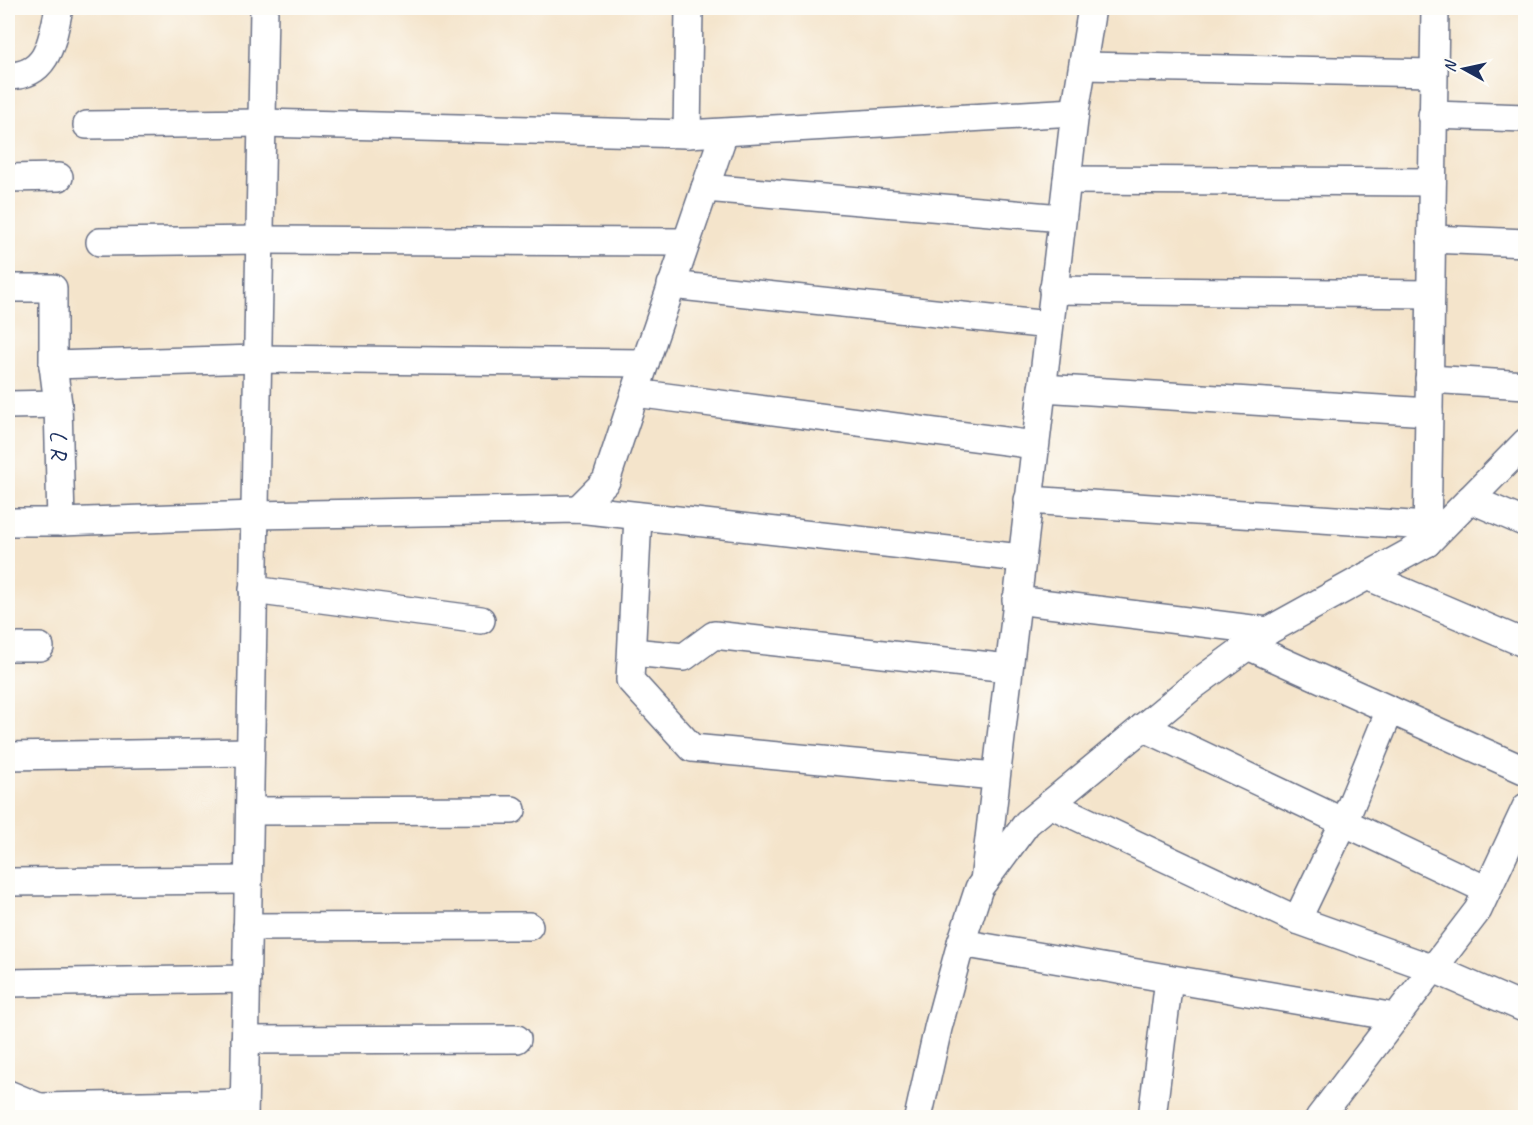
<svg xmlns="http://www.w3.org/2000/svg" width="1533" height="1125" font-family="Caveat,sans-serif">
<style>
.lines{fill:none;stroke-linecap:round;stroke-linejoin:round}
.street-casing{stroke:#676e84;stroke-width:30}
.street{stroke:#fff;stroke-width:27}
.labels{text-anchor:middle;stroke-width:5;stroke-linejoin:round;paint-order:stroke}
.street-label{font-size:24px;fill:#1b2f5e;stroke:#fdfcf7}
</style>
<rect width="100%" height="100%" fill="#fdfcf7"/>
<filter id="ink" filterUnits="userSpaceOnUse"><feTurbulence type="fractalNoise" baseFrequency=".0167" numOctaves="2"/><feDisplacementMap in="SourceGraphic" scale="12" xChannelSelector="R" yChannelSelector="G"/><feConvolveMatrix kernelMatrix="1 2 1 2 8 2 1 2 1" color-interpolation-filters="sRGB"/></filter>
<filter id="wash" filterUnits="userSpaceOnUse"><feTurbulence type="fractalNoise" baseFrequency=".008" numOctaves="4" result="noise"/><feDisplacementMap in="SourceGraphic" scale="24" xChannelSelector="R" yChannelSelector="G"/><feGaussianBlur stdDeviation="1.35" result="paint"/><feColorMatrix in="noise" values="0 0 0 0 0 0 0 0 0 0 0 0 0 0 0 0 0 1.4 0 .05"/><feComposite in="paint" operator="in"/></filter>
<g filter="url(#wash)">
<rect width="100%" height="100%" fill="#f4e4cb"/>
</g>
<g filter="url(#ink)">
<g class="lines">
<defs>
<g id="street">
<path d="M1083 66 1433 73"/>
<path d="M8 76C49 76 52 40 59 8"/>
<path d="M1432 115 1526 118"/>
<path d="M87 125 262 123 687 134 1075 112"/>
<path d="M687 134 689 8"/>
<path d="M8 178 59 177"/>
<path d="M1067 180 1432 182"/>
<path d="M705 188 1062 218"/>
<path d="M1431 239 1526 243"/>
<path d="M100 242 260 240 686 242"/>
<path d="M671 285 1049 325"/>
<path d="M8 288H53V365L257 359 645 363"/>
<path d="M1053 290 1430 294"/>
<path id="s1" d="M53 365 58 404 61 522"/>
<path d="M1429 379 1526 385"/>
<path d="M1042 388 1429 412"/>
<path d="M635 393 1035 445"/>
<path d="M8 405 58 404"/>
<path d="M1470 499 1526 523"/>
<path d="M1028 500 1427 526"/>
<path d="M578 509 606 481 645 363 724 133"/>
<path d="M638 516 630 680 692 748 995 776"/>
<path d="M8 522H61L255 515 578 509 1021 558"/>
<path d="M1427 543 1435 8"/>
<path d="M1367 576 1526 644"/>
<path d="M253 590 481 620"/>
<path d="M1016 600 1268 631"/>
<path d="M1248 646 1526 771"/>
<path d="M8 647H40"/>
<path d="M632 652 684 657 714 635 1008 668"/>
<path d="M1143 727 1487 890"/>
<path d="M8 756 250 752"/>
<path d="M1050 804 1297 920 1434 969 1526 1009"/>
<path d="M250 811 512 810"/>
<path d="M984 881 1075 112 1092 8"/>
<path d="M8 882 248 880"/>
<path d="M1297 920 1344 822 1390 710"/>
<path d="M247 927 529 926"/>
<path d="M961 943 1395 1017"/>
<path d="M8 983 247 979"/>
<path d="M245 1040 517 1039"/>
<path d="M8 1094 56 1114"/>
<path d="M41 1107 244 1103"/>
<path d="M244 1118 264 8"/>
<path d="M918 1118 938 1028 961 943 979 888 1027 823 1193 686 1268 631 1427 543 1526 442"/>
<path d="M1152 1118 1169 979"/>
<path d="M1319 1118 1478 910 1526 807"/>
</g>
</defs>
<use href="#street" class="street-casing"/>
<use href="#street" class="street"/>
</g>
</g>
<g class="labels">
<g class="street-label">
<text dy="8" stroke="none"><textPath href="#s1" startOffset="80">L R</textPath></text>
</g>
</g>
<rect width="1533" height="1125" fill="none" stroke="#fdfcf7" stroke-width="30"/>
<g transform="translate(1464 69) rotate(278)" stroke="#fdfcf7" stroke-width="4.5" paint-order="stroke">
<path d="M0-4.5L10 22L0 15L-10 22Z" fill="#1b2f5e"/>
<text y="-9" font-size="16" font-weight="bold" text-anchor="middle" fill="#1b2f5e">N</text>
</g>
</svg>
